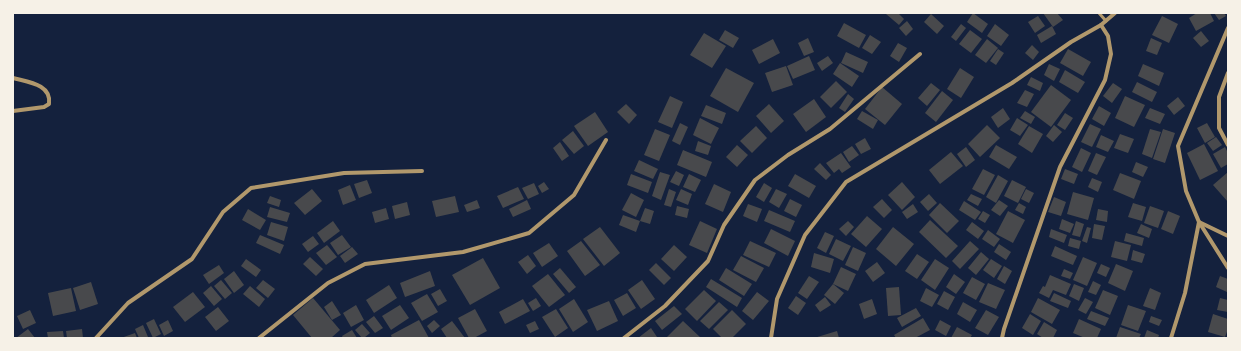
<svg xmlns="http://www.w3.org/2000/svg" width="1241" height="351" font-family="'Asap Condensed',sans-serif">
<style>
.building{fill:#48494c}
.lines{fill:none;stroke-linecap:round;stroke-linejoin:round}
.service{stroke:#b1986c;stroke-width:3}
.minor{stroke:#b1986c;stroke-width:4}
</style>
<rect width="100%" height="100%" fill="#14213d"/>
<g class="building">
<path d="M887 13H898L904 19 899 25 886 14Z"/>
<path d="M973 13 988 24 982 33 967 22Z"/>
<path d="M1043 13H1057L1063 20 1053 27Z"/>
<path d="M1197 13H1210L1214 21 1196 31 1189 18Z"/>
<path d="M1214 13H1224L1226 16 1219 20Z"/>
<path d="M931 14 944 26 937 34 924 22Z"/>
<path d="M1038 16 1045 26 1035 33 1028 22Z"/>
<path d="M1162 16 1178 24 1169 43 1152 35Z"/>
<path d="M907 21 913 29 906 36 899 28Z"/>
<path d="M844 23 866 35 859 48 837 36Z"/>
<path d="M961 24 966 28 956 41 951 37Z"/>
<path d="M995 24 1009 35 1001 46 987 36Z"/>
<path d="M1052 26 1056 34 1041 43 1037 35Z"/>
<path d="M725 30 739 38 733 48 719 40Z"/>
<path d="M970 30 982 39 971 53 959 44Z"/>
<path d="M1201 31 1209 41 1201 47 1193 38Z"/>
<path d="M704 33 726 46 712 68 690 55Z"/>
<path d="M870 35 881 42 872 54 862 48Z"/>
<path d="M808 38 814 52 804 56 798 43Z"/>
<path d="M1151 38 1162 43 1157 55 1146 51Z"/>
<path d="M773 39 780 53 759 64 752 50Z"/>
<path d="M987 39 998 48 986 63 975 55Z"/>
<path d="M898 43 907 48 899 62 890 56Z"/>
<path d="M1032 45 1039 52 1033 60 1025 53Z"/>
<path d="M998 49 1004 53 996 65 990 61Z"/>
<path d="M1068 49 1091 62 1083 76 1060 63Z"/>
<path d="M846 52 868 62 863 73 841 63Z"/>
<path d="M809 56 815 70 793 79 787 66Z"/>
<path d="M828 56 833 63 822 71 817 63Z"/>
<path d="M840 63 859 76 852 87 833 74Z"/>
<path d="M1049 64 1060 69 1054 81 1044 75Z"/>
<path d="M1143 64 1164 73 1159 86 1138 76Z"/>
<path d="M786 66 793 85 772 92 765 73Z"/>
<path d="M726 68 754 83 738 112 710 96Z"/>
<path d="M960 68 974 77 961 98 947 89Z"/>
<path d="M1065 70 1085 82 1078 93 1059 82Z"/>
<path d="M1031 77 1043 83 1040 91 1027 85Z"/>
<path d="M836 81 847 92 831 108 820 97Z"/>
<path d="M1137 82 1157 92 1152 102 1132 92Z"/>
<path d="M931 83 940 90 927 106 918 98Z"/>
<path d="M1113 83 1122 89 1112 103 1103 96Z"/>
<path d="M1051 85 1071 100 1051 127 1031 112Z"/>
<path d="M882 87 902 104 885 125 865 109Z"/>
<path d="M1025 90 1034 94 1027 107 1017 103Z"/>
<path d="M942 91 953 100 936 122 925 113Z"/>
<path d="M848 94 854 99 845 112 839 108Z"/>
<path d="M670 96 683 102 672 128 658 122Z"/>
<path d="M1125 96 1145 105 1134 127 1115 118Z"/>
<path d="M1178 97 1185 106 1174 115 1167 106Z"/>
<path d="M814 99 826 117 806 132 793 114Z"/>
<path d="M626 104 637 115 629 124 617 112Z"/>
<path d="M769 104 784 121 771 133 756 116Z"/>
<path d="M706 105 726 113 722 124 701 116Z"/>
<path d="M1099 106 1111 113 1104 126 1092 119Z"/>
<path d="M1003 108 1010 119 998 128 991 117Z"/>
<path d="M1150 108 1165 114 1160 124 1145 118Z"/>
<path d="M862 111 878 120 873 129 857 119Z"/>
<path d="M1025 111 1035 117 1031 124 1020 118Z"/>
<path d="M595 112 608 132 588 146 574 126Z"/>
<path d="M1065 113 1073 118 1065 130 1057 125Z"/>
<path d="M700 118 719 128 711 144 693 135Z"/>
<path d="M1017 118 1028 125 1020 136 1010 130Z"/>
<path d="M680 123 688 127 680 145 672 141Z"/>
<path d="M1207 123 1215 137 1205 143 1197 128Z"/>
<path d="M1090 124 1101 129 1092 147 1081 142Z"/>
<path d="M987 125 1000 138 980 157 968 144Z"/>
<path d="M1054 125 1062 132 1053 142 1046 136Z"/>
<path d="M756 126 767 138 752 153 740 141Z"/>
<path d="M1029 126 1043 134 1032 153 1018 144Z"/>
<path d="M655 129 670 135 659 161 644 155Z"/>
<path d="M1150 129 1161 132 1152 158 1142 154Z"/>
<path d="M1163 129 1175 133 1165 163 1153 159Z"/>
<path d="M573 131 584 146 574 154 562 140Z"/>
<path d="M1120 134 1134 139 1128 153 1114 148Z"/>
<path d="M1101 135 1114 141 1108 152 1096 147Z"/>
<path d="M1216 137 1222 145 1213 151 1207 143Z"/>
<path d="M865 138 871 149 861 154 855 144Z"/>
<path d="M698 141 711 146 708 155 695 151Z"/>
<path d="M560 142 569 156 562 161 553 148Z"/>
<path d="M1204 144 1218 171 1200 180 1187 153Z"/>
<path d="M737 145 748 155 737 167 726 157Z"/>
<path d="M996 145 1017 157 1009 169 989 157Z"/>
<path d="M852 146 859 155 849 162 843 152Z"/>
<path d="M966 147 975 160 966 167 957 154Z"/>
<path d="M1225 147 1228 153V164L1221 168 1213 154Z"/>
<path d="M1081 148 1091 153 1082 172 1072 167Z"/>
<path d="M683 150 712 162 706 177 677 165Z"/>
<path d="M951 152 963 166 940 184 929 170Z"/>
<path d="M841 153 851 167 842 173 839 169 834 173 826 163Z"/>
<path d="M1096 153 1106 157 1097 175 1088 171Z"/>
<path d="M639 160 658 169 653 179 634 171Z"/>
<path d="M1136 162 1148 167 1143 177 1132 172Z"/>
<path d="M820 163 831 175 826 180 814 169Z"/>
<path d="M983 169 995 175 984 195 972 189Z"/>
<path d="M1065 169 1078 174 1074 184 1061 179Z"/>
<path d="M676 171 684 175 679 186 670 182Z"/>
<path d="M660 172 670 175 661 200 652 196Z"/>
<path d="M1228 172V202L1213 185Z"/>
<path d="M1120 173 1141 181 1134 199 1113 190Z"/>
<path d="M631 174 652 182 648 193 627 185Z"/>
<path d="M689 174 701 180 695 192 683 187Z"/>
<path d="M795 174 816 186 809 198 788 186Z"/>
<path d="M998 175 1008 181 996 203 986 197Z"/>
<path d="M1092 178 1102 182 1098 192 1088 187Z"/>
<path d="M367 180 372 193 359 198 354 184Z"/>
<path d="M1012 180 1026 187 1018 203 1004 196Z"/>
<path d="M544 182 549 189 542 193 538 186Z"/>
<path d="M902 182 915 197 902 210 888 195Z"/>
<path d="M534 183 539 194 528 199 522 188Z"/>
<path d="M764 183 772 188 764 202 756 197Z"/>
<path d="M714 184 731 192 723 212 705 204Z"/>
<path d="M350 185 356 200 343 205 338 190Z"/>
<path d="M518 187 524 199 503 208 497 196Z"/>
<path d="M312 189 322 201 305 215 294 203Z"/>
<path d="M669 189 676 192 671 207 664 205Z"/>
<path d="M681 189 692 194 688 205 676 200Z"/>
<path d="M776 189 787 194 779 208 769 202Z"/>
<path d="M1026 189 1034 193 1029 203 1021 199Z"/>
<path d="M1073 192 1094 198 1088 220 1067 214Z"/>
<path d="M631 193 644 200 636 217 622 210Z"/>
<path d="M929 194 937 203 928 211 920 202Z"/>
<path d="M971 194 982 199 978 206 967 200Z"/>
<path d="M270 196 281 200 279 207 267 203Z"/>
<path d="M455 196 459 212 436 217 432 201Z"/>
<path d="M1054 197 1066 202 1061 216 1048 212Z"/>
<path d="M790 199 802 205 796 217 784 211Z"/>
<path d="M882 199 892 210 884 218 873 207Z"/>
<path d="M477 200 480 208 467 212 464 205Z"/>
<path d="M527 200 531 209 513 217 509 209Z"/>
<path d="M999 200 1008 206 1000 216 991 210Z"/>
<path d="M964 201 981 212 975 220 959 210Z"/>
<path d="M407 202 410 215 395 219 392 206Z"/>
<path d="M940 203 959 221 947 233 929 215Z"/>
<path d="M1019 203 1026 207 1023 214 1015 210Z"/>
<path d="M1133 203 1146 207 1142 221 1128 217Z"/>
<path d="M748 204 762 209 757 222 743 216Z"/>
<path d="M913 204 918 212 907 219 902 212Z"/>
<path d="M677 206 689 209 687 218 675 215Z"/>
<path d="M1150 206 1164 211 1158 228 1144 223Z"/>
<path d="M270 207 290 213 287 222 267 217Z"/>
<path d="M386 208 389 219 375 223 372 212Z"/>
<path d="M645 208 654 211 650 224 640 221Z"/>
<path d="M248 209 266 220 260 230 242 220Z"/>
<path d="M1098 209 1108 211 1107 222 1096 220Z"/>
<path d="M769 210 795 221 790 232 764 221Z"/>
<path d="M983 211 990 215 985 223 978 219Z"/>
<path d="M1008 211 1025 220 1013 243 996 234Z"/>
<path d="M1168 211 1180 216 1173 234 1161 229Z"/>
<path d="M623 215 640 221 636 232 619 225Z"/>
<path d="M867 216 882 229 866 247 851 234Z"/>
<path d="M1062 219 1074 224 1070 233 1059 229Z"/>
<path d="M930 220 958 246 946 258 919 232Z"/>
<path d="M333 221 340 231 324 243 317 233Z"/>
<path d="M700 221 717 229 707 253 689 245Z"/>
<path d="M848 221 854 227 846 236 839 229Z"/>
<path d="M1076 221 1084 224 1080 237 1072 235Z"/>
<path d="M271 222 288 227 284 241 267 235Z"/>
<path d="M972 222 984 231 978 239 966 230Z"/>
<path d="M1094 224 1105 226 1102 240 1092 238Z"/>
<path d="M1141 224 1152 229 1149 238 1137 233Z"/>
<path d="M600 227 620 253 604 266 583 239Z"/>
<path d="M893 227 914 244 896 266 876 249Z"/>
<path d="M1087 227 1091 228 1087 243 1082 241Z"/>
<path d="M771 229 795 241 788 256 764 243Z"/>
<path d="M1051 229 1067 235 1064 243 1049 237Z"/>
<path d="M988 230 1000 239 994 247 982 239Z"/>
<path d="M825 232 834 236 826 253 817 248Z"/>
<path d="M1126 233 1144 238 1142 246 1124 241Z"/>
<path d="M260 235 284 245 280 254 256 243Z"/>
<path d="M342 235 351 247 338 255 330 243Z"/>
<path d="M313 236 319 244 308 252 302 244Z"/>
<path d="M1070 238 1081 241 1079 249 1068 246Z"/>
<path d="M836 239 851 246 843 261 829 254Z"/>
<path d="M581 241 600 265 585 276 567 251Z"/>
<path d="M750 241 776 253 769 267 743 255Z"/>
<path d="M970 241 979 249 960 269 952 261Z"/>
<path d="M1115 241 1131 245 1127 261 1111 257Z"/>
<path d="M549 243 558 256 542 267 533 253Z"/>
<path d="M999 244 1011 252 1006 260 994 252Z"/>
<path d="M327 245 337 257 326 265 316 253Z"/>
<path d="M674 245 687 257 674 271 661 259Z"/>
<path d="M1055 246 1077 256 1073 265 1051 256Z"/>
<path d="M352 247 358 254 345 263 340 256Z"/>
<path d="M853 247 866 253 858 271 845 265Z"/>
<path d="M1133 250 1145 254 1142 263 1131 260Z"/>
<path d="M981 252 989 259 976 275 968 268Z"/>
<path d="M814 253 834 259 830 273 811 267Z"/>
<path d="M917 254 929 262 917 279 905 271Z"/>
<path d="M528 255 536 266 527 274 518 262Z"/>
<path d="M741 256 764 268 756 282 733 270Z"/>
<path d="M310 257 323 269 316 276 303 264Z"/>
<path d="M1083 257 1097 263 1087 286 1073 280Z"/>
<path d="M483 258 500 288 470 305 452 275Z"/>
<path d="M246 259 261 270 256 277 241 266Z"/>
<path d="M935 259 949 268 935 290 921 280Z"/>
<path d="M991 259 1002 266 994 278 983 270Z"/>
<path d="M877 262 885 273 873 282 865 271Z"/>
<path d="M656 263 671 278 664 285 649 270Z"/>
<path d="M1101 264 1110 268 1106 277 1097 273Z"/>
<path d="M1116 264 1133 271 1125 291 1108 283Z"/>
<path d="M219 265 224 273 209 284 203 275Z"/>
<path d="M1004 266 1012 271 1005 284 997 279Z"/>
<path d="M841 267 856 274 848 291 833 284Z"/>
<path d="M560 268 576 287 569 293 553 274Z"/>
<path d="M726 268 752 284 744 296 719 280Z"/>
<path d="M1064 269 1073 273 1070 279 1061 276Z"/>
<path d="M234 271 244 285 234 293 224 279Z"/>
<path d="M430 271 435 286 405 297 400 283Z"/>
<path d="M548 274 565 295 549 307 532 286Z"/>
<path d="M954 274 965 282 956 294 946 287Z"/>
<path d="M1050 275 1071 284 1066 295 1053 290 1049 298 1039 293 1043 286 1045 287Z"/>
<path d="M809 276 819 282 807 299 798 293Z"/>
<path d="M1220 276 1228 279 1227 292 1216 287Z"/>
<path d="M972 277 985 284 976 300 963 293Z"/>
<path d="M711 279 742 298 737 307 706 287Z"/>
<path d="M221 280 232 293 225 299 214 286Z"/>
<path d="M263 280 275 289 268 298 256 288Z"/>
<path d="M642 280 655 299 641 309 628 290Z"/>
<path d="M1093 281 1101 285 1096 295 1088 292Z"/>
<path d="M91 282 98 304 80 310 73 288Z"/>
<path d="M988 283 1005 290 996 309 979 302Z"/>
<path d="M833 284 844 293 835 304 824 295Z"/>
<path d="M1074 284 1084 288 1079 301 1069 296Z"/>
<path d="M389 285 397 298 374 313 366 300Z"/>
<path d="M211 286 222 299 214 306 203 293Z"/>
<path d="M250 286 265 299 259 307 243 294Z"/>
<path d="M899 287 901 315 888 316 886 288Z"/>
<path d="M71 288 76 311 53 316 48 293Z"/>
<path d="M926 288 939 295 932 307 920 301Z"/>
<path d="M1150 288 1161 293 1155 310 1143 306Z"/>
<path d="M440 289 447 301 438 306 431 294Z"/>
<path d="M704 290 716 301 697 321 685 309Z"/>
<path d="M1103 290 1118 296 1110 315 1095 308Z"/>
<path d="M944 291 955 297 948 310 937 304Z"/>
<path d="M193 292 205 307 185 322 173 307Z"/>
<path d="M757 292 769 301 753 320 742 311Z"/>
<path d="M627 293 636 308 623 316 614 300Z"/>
<path d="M1054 293 1071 301 1068 308 1050 301Z"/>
<path d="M427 294 438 312 422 321 411 303Z"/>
<path d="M796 296 806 303 798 315 788 308Z"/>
<path d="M825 297 831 305 820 312 815 305Z"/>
<path d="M313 298 340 330 331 338H312L293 315Z"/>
<path d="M536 298 541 306 533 311 528 303Z"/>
<path d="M1038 298 1060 310 1052 324 1031 312Z"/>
<path d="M1085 298 1093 302 1086 314 1078 310Z"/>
<path d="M1220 298 1228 300V312L1217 310Z"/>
<path d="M523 299 530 311 505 324 499 312Z"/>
<path d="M574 299 588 322 573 332 559 309Z"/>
<path d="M872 299 877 314 864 319 859 304Z"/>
<path d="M332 301 341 315 332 320 324 307Z"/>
<path d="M609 301 618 321 597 331 587 310Z"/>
<path d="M719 302 728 310 709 329 700 321Z"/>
<path d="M963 302 977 310 970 322 957 314Z"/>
<path d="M356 305 364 320 351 327 343 313Z"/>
<path d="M400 305 409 318 391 330 382 316Z"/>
<path d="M1128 305 1146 311 1138 331 1121 325Z"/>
<path d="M674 306 682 314 662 330 655 321Z"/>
<path d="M218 307 229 321 216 331 205 317Z"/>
<path d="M916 308 921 316 902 327 897 318Z"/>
<path d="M475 309 487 331 474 338H469L458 318Z"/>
<path d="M556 309 568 328 555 337 542 317Z"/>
<path d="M30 310 36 323 23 329 17 316Z"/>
<path d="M732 310 746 324 732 338H722L713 329Z"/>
<path d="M986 310 999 317 988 335 975 328Z"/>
<path d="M1091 311 1109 318 1105 326 1087 319Z"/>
<path d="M1030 314 1041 321 1033 335 1022 328Z"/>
<path d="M1213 314 1228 319V329L1225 337 1208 332Z"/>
<path d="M374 316 383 328 375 333 366 322Z"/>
<path d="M1151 316 1162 320 1159 326 1149 322Z"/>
<path d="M923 318 930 330 915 338H896L894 335Z"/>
<path d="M154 319 161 334 153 338 146 323Z"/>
<path d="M1079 319 1101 329 1097 338H1085L1073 333Z"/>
<path d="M168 320 173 331 164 336 159 325Z"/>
<path d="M419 320 429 338H392L391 335Z"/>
<path d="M434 320 440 326 432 333 427 326Z"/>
<path d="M940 320 951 326 946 336 935 330Z"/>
<path d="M452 321 465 338H447L441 329Z"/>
<path d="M535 321 539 329 530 333 526 325Z"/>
<path d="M683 321 701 338H666Z"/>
<path d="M1044 322 1057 330 1053 338H1043L1037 334Z"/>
<path d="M362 324 370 333 364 338H362L355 330Z"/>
<path d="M143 325 148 337 145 338H139L135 329Z"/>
<path d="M957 327 972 335 970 338H951Z"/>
<path d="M1120 327 1141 334 1139 338H1116Z"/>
<path d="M651 328 657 337 655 338H638Z"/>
<path d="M28 329 35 338H16Z"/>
<path d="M82 329 83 338H67L66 331Z"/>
<path d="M352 330 357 338H343L342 336Z"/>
<path d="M1147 330 1159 335 1158 338H1144Z"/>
<path d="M63 331 64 338H48L47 332Z"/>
<path d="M837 331 839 338H814Z"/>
<path d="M135 333 137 338H121Z"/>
</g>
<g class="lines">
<path class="service" d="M1099 13 1106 21"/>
<g class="minor">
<path d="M1101 25 1115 13"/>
<path d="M1228 28 1178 146 1186 191 1199 222 1228 268"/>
<path d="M1228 73 1219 97V128L1228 145"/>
<path d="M13 78C27 82 52 84 49 104L44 107 13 111"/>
<path d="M96 338 128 303 192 259 223 212 251 188 344 173 422 171"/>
<path d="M259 338 328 283 365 264 463 252 529 233 574 195 606 140"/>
<path d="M624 338 665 306 708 261 724 225 755 180 788 155 830 129 920 54"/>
<path d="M771 338 777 299 805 235 846 182 1012 83 1071 42 1101 25 1108 36 1111 54 1105 80 1060 167 1004 329 1002 338"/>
<path d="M1171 338 1185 293 1199 222 1228 236"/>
</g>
</g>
<rect width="1241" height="351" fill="none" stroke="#f6f1e7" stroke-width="28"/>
</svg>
